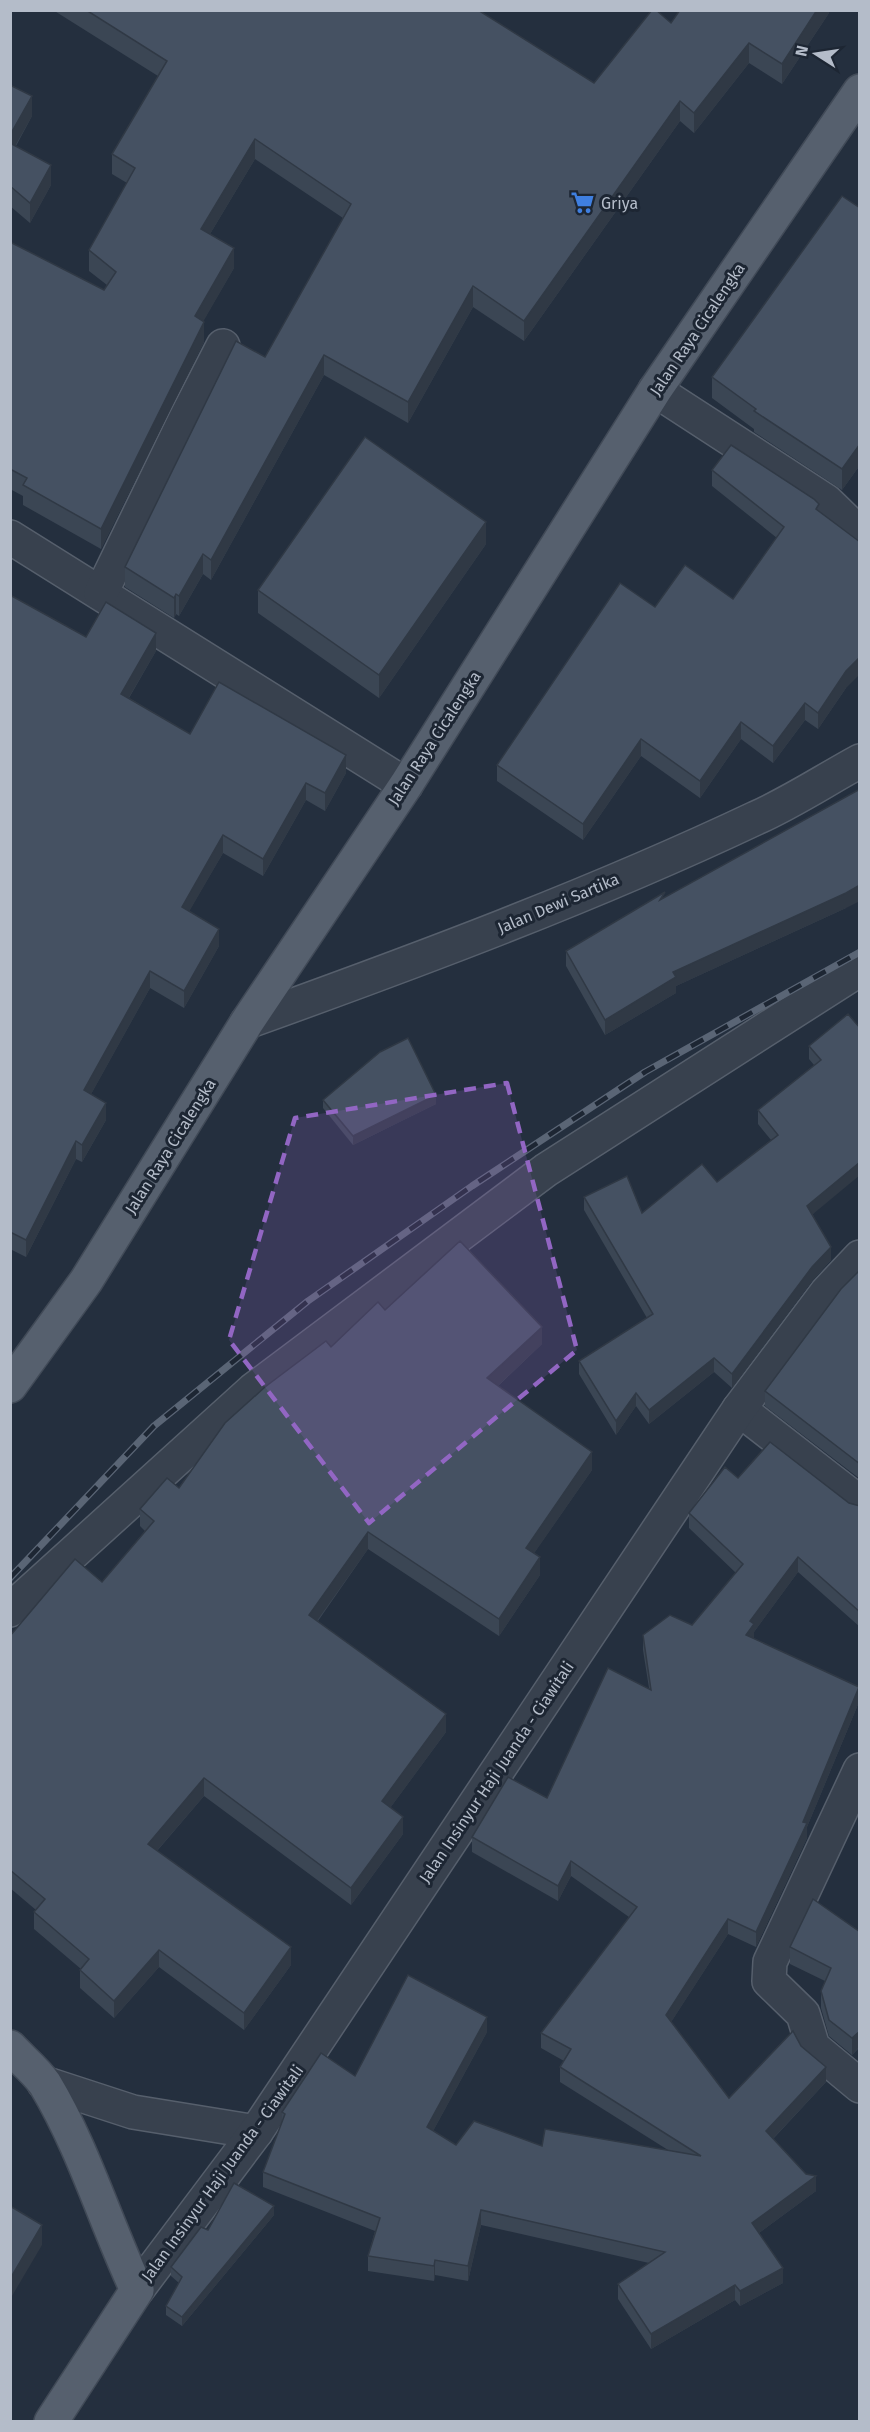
<svg xmlns="http://www.w3.org/2000/svg" width="870" height="2432" font-family="'Fira Sans',sans-serif">
<style>
.lines{fill:none;stroke-linecap:round;stroke-linejoin:round}
.minor-casing{stroke:#565f6c;stroke-width:36}
.major-casing{stroke:#414a57;stroke-width:36}
.minor{stroke:#38414e;stroke-width:33}
.major{stroke:#56606e;stroke-width:33}
.rail-casing{stroke:#5a6575;stroke-width:7}
.rail{stroke:#1d2633;stroke-width:4.5;stroke-dasharray:14;stroke-linecap:butt}
.wall{fill:#3b4654}
.shaded-wall{fill:#303945}
.building{fill:#455162;stroke:#303945;stroke-width:1.5}
.marked{fill:#9266c3;fill-opacity:0.2;stroke:#9266c3;stroke-width:4.5;stroke-dasharray:12 8;stroke-linejoin:round}
.labels{text-anchor:middle;stroke-width:6;stroke-linejoin:round;paint-order:stroke}
.poi-label{font-size:16px;fill:#b4bcc9;stroke:#1d2633;text-anchor:start}
.street-label{font-size:16px;fill:#b4bcc9;stroke:#1d2633}
</style>
<rect width="100%" height="100%" fill="#242f3e"/>
<g class="lines">
<defs>
<g id="minor">
<path d="M655 390 826 501 860 534"/>
<path d="M10 537 406 785"/>
<path d="M101 593 186 418 223 346"/>
<path d="M247 1022C419 960 591 896 756 818 792 802 825 780 860 761"/>
<path d="M739 1409 860 1503"/>
<path d="M10 1610 253 1390 546 1170 860 969"/>
<path d="M860 1770 770 1962 769 1981 803 2014 813 2047 860 2086"/>
<path d="M44 2083 133 2112 256 2132"/>
<path d="M137 2290 256 2132 739 1409 827 1292 860 1257"/>
</g>
<g id="major">
<path d="M10 1386 86 1281 247 1022 406 785 655 390 860 91"/>
<path d="M10 2047C21 2059 36 2071 45 2084 84 2149 105 2222 137 2290L51 2422"/>
</g>
</defs>
<use href="#minor" class="minor-casing"/>
<use href="#major" class="major-casing"/>
<use href="#minor" class="minor"/>
<use href="#major" class="major"/>
<defs>
<path id="rail" d="M10 1578 154 1426 308 1301 472 1186 645 1072 860 952"/>
</defs>
<use href="#rail" class="rail-casing"/>
<use href="#rail" class="rail"/>
</g>
<g class="wall">
<path d="M53 10H478L594 83 671 23 829 10V13L782 84 749 63 694 133 680 121 524 341 473 307 408 423 324 375 211 580 203 574 179 616 176 614 174 618 125 587V567L265 357 343 218 255 159 210 234 234 268 203 321 204 342 101 549 23 505V496L10 489V242L104 290 107 285 89 271V250L127 183 112 174V154L158 76Z"/>
<path d="M10 85 32 116 16 146 51 185 30 223 10 206Z"/>
<path d="M860 208V465L842 490 754 432V429L712 398V377Z"/>
<path d="M712 470 819 512 846 688 818 729 805 720 773 763 741 739 700 798 641 756 583 840 497 781V765L655 607 733 599 777 538 712 486Z"/>
<path d="M486 544 379 698 258 613V590Z"/>
<path d="M10 595 86 637 156 651 129 698 190 734 346 773 325 811 306 800 263 876 223 853 189 911 219 946 184 1008 150 988 91 1094 106 1120 82 1162 76 1159 26 1257 10 1249Z"/>
<path d="M665 897 846 908 676 986V993L605 1035 566 966V951Z"/>
<path d="M848 1014 813 1215 831 1260 812 1281 732 1388 714 1372 649 1424 636 1406 616 1435 579 1374V1361L647 1318 584 1210V1197L642 1213 717 1182 771 1140 758 1124V1110L814 1065 809 1059V1046Z"/>
<path d="M323 1100 436 1104 353 1145 323 1108Z"/>
<path d="M860 1270V1479L765 1406V1391Z"/>
<path d="M385 1310 542 1344 498 1386 592 1470 534 1553 540 1575 499 1636 368 1549 318 1621 446 1732 390 1808 403 1834 351 1905 204 1796 157 1851 291 1965 244 2030 159 1967 114 2018 80 1988V1970L81 1969 34 1929V1912L36 1910 10 1888V1636L102 1582 145 1531 140 1526V1509L179 1488 331 1347Z"/>
<path d="M738 1478 849 1503 860 1506V1627L798 1572 754 1632V1639L859 1702 807 1827V1838L756 1947 728 1934 671 2022 729 2098 801 2046 826 2082 773 2139 816 2191 759 2233 783 2283 740 2306 735 2300 651 2349 618 2299V2284L649 2263 481 2225 468 2281 435 2275 434 2281 368 2271V2256L375 2231 263 2187V2172L282 2123V2112L355 2076 487 2032 433 2131 456 2145 542 2146 668 2150 560 2082V2067L564 2061 541 2048V2033L629 1917 571 1876 558 1901 472 1852V1837L547 1798 649 1688 643 1650V1635L692 1625 736 1573 689 1528V1513Z"/>
<path d="M860 1932V2047L852 2055 829 2036 821 2008V1991L825 1981 790 1964V1947Z"/>
<path d="M274 2215 182 2326 166 2315V2306L179 2283 171 2276V2267L208 2230Z"/>
</g>
<g class="shaded-wall">
<path d="M817 10H829V13L782 84V64Z"/>
<path d="M749 43V63L694 133V113Z"/>
<path d="M32 96V116L10 155V135Z"/>
<path d="M680 101V121L524 341V321Z"/>
<path d="M255 139V159L201 249V229Z"/>
<path d="M51 165V185L30 223V203Z"/>
<path d="M234 248V268L195 336V316Z"/>
<path d="M473 286V307L408 423V402Z"/>
<path d="M204 322V342L101 549V529Z"/>
<path d="M324 355V375L211 580V560Z"/>
<path d="M860 444V465L842 490V469Z"/>
<path d="M486 522V544L379 698V675Z"/>
<path d="M203 554V574L179 616V596Z"/>
<path d="M176 594V614L174 618V598Z"/>
<path d="M156 633V651L121 711V694Z"/>
<path d="M860 657V674L846 688 818 729V713L846 671Z"/>
<path d="M805 703V720L773 763V746Z"/>
<path d="M741 722V739L700 798V781Z"/>
<path d="M641 739V756L583 840V824Z"/>
<path d="M346 755V773L325 811V793Z"/>
<path d="M306 783V800L263 876V859Z"/>
<path d="M223 835V853L182 924V907Z"/>
<path d="M860 885V901L846 908 676 986V993L605 1035V1020L673 972Z"/>
<path d="M219 929V946L184 1008V991Z"/>
<path d="M150 971V988L84 1107V1090Z"/>
<path d="M436 1095V1104L353 1145V1136Z"/>
<path d="M106 1103V1120L82 1162V1145Z"/>
<path d="M76 1141V1159L26 1257V1240Z"/>
<path d="M860 1162V1175L807 1219V1206Z"/>
<path d="M831 1247V1260L812 1281 732 1388V1374L812 1267Z"/>
<path d="M542 1327V1344L487 1396V1378Z"/>
<path d="M714 1358V1372L649 1424V1410Z"/>
<path d="M636 1393V1406L616 1435V1421Z"/>
<path d="M592 1452V1470L526 1565V1548Z"/>
<path d="M368 1532V1549L309 1632V1615Z"/>
<path d="M540 1557V1575L499 1636V1619Z"/>
<path d="M798 1557V1572L754 1632V1639L746 1635 750 1621Z"/>
<path d="M859 1687V1702L807 1827V1838L756 1947V1932L803 1822Z"/>
<path d="M446 1714V1732L382 1819V1801Z"/>
<path d="M204 1778V1796L148 1861V1844Z"/>
<path d="M403 1817V1834L351 1905V1888Z"/>
<path d="M571 1861V1876L558 1901V1886Z"/>
<path d="M728 1919V1934L666 2030V2015Z"/>
<path d="M291 1947V1965L244 2030V2013Z"/>
<path d="M159 1950V1967L114 2018V2001Z"/>
<path d="M487 2017V2032L427 2142V2127Z"/>
<path d="M859 2031V2047L852 2055V2038Z"/>
<path d="M12 2056V2076L10 2078V2058Z"/>
<path d="M826 2067V2082L766 2146V2131Z"/>
<path d="M816 2176V2191L752 2238V2223Z"/>
<path d="M274 2206V2215L182 2326V2317Z"/>
<path d="M481 2210V2225L468 2281V2266Z"/>
<path d="M42 2225V2245L12 2296V2305L10 2309V2279Z"/>
<path d="M435 2260V2275L434 2281V2266Z"/>
<path d="M783 2268V2283L740 2306V2291Z"/>
<path d="M735 2285V2300L651 2349V2334Z"/>
</g>
<g class="building">
<path d="M86 10H478L594 83 652 10H656L671 23 680 10H817L782 64 749 43 694 113 680 101 524 321 473 286 408 402 324 355 211 560 203 554 179 596 176 594 174 598 125 567 236 341 265 357 351 204 255 139 201 229 234 248 195 316 204 322 101 529 23 485 27 478 10 469V242L104 290 116 272 89 250 135 168 112 154 167 61Z"/>
<path d="M10 85 32 96 10 135Z"/>
<path d="M10 143 51 165 30 203 10 186Z"/>
<path d="M842 196 860 208V444L842 469 754 411 756 409 712 377Z"/>
<path d="M365 437 486 522 379 675 258 590Z"/>
<path d="M731 445 814 499 819 504 816 509 860 542V657L846 671 818 713 805 703 773 746 741 722 700 781 641 739 583 824 497 765 620 583 655 607 685 565 733 599 784 527 712 470Z"/>
<path d="M10 595 86 637 106 602 156 633 121 694 190 734 219 682 346 755 325 793 306 783 263 859 223 835 182 907 219 929 184 991 150 971 84 1090 106 1103 82 1145 76 1141 26 1240 10 1232Z"/>
<path d="M860 789V885L846 893 673 972 676 977 605 1020 566 951 665 892 660 900Z"/>
<path d="M848 1014 860 1028V1162L807 1206 831 1247 812 1267 732 1374 714 1358 649 1410 636 1393 616 1421 579 1361 653 1314 584 1197 627 1176 642 1213 702 1164 717 1182 778 1135 758 1110 821 1060 809 1046Z"/>
<path d="M408 1038 436 1095 353 1136 323 1100 380 1052Z"/>
<path d="M460 1241 542 1327 487 1378 592 1452 526 1548 540 1557 499 1619 368 1532 309 1615 446 1714 382 1801 403 1817 351 1888 204 1778 148 1844 291 1947 244 2013 159 1950 114 2001 80 1970 89 1959 34 1912 45 1899 10 1870V1636L75 1559 102 1582 154 1521 140 1509 167 1478 179 1488 225 1423 265 1387 326 1341 331 1347 378 1302 385 1310Z"/>
<path d="M860 1270V1464L765 1391 841 1289Z"/>
<path d="M770 1442 849 1503 860 1506V1612L798 1557 750 1621 754 1624 746 1635 859 1687 803 1822 807 1823 756 1932 728 1919 666 2015 729 2098 793 2031 801 2046 826 2067 766 2131 806 2174 816 2176 752 2223 783 2268 740 2291 735 2285 651 2334 618 2284 665 2252 481 2210 468 2266 435 2260 434 2266 368 2256 380 2218 263 2172 285 2114 282 2112 321 2053 355 2076 408 1975 487 2017 427 2127 456 2145 474 2121 542 2146 545 2129 701 2156 560 2067 571 2049 541 2033 637 1907 571 1861 558 1886 472 1837 508 1777 547 1798 608 1668 651 1690 643 1635 670 1615 692 1625 743 1564 689 1513 725 1467 738 1478Z"/>
<path d="M813 1899 860 1932V2031L852 2038 829 2020 821 1991 831 1968 790 1947Z"/>
<path d="M234 2183 274 2206 182 2317 166 2306 182 2277 171 2267 201 2227 208 2230Z"/>
<path d="M10 2206 42 2225 10 2279Z"/>
</g>
<path class="marked" d="M507 1083 577 1350 369 1523 229 1340 295 1118Z"/>
<defs>
<symbol id="supermarket-bare" viewBox="-9 -9 18 18"><path d="M-6-5.5h2.5l.6 2H6L4.5 2H-2.5L-4.4-4H-6ZM-1.5 3.2a1.3 1.3 0 1 0 .1 0ZM3 3.2a1.3 1.3 0 1 0 .1 0Z" fill="#3f7fe0" stroke="#1d2633" stroke-width="2.5" paint-order="stroke"/></symbol>
</defs>
<g fill-rule="evenodd">
<use href="#supermarket-bare" x="566" y="186" width="33" height="33"/>
</g>
<g class="labels">
<g class="poi-label">
<text x="601" y="209">Griya</text>
</g>
<g class="street-label">
<text transform="translate(697 329) rotate(-56)" y="6">Jalan Raya Cicalengka</text>
<text transform="translate(434 738) rotate(-57)" y="6">Jalan Raya Cicalengka</text>
<text transform="translate(558 903) rotate(-23)" y="6">Jalan Dewi Sartika</text>
<text transform="translate(170 1146) rotate(-58)" y="6">Jalan Raya Cicalengka</text>
<text transform="translate(496 1772) rotate(-56)" y="6">Jalan Insinyur Haji Juanda - Ciawitali</text>
<text transform="translate(222 2173) rotate(-54)" y="6">Jalan Insinyur Haji Juanda - Ciawitali</text>
</g>
</g>
<rect width="870" height="2432" fill="none" stroke="#b4bcc9" stroke-width="24"/>
<g transform="translate(816 54) rotate(282)" stroke="#1d2633" stroke-width="4.5" paint-order="stroke">
<path d="M0-4.5L10 22L0 15L-10 22Z" fill="#b4bcc9"/>
<text y="-9" font-size="16" font-weight="bold" text-anchor="middle" fill="#b4bcc9">N</text>
</g>
</svg>
